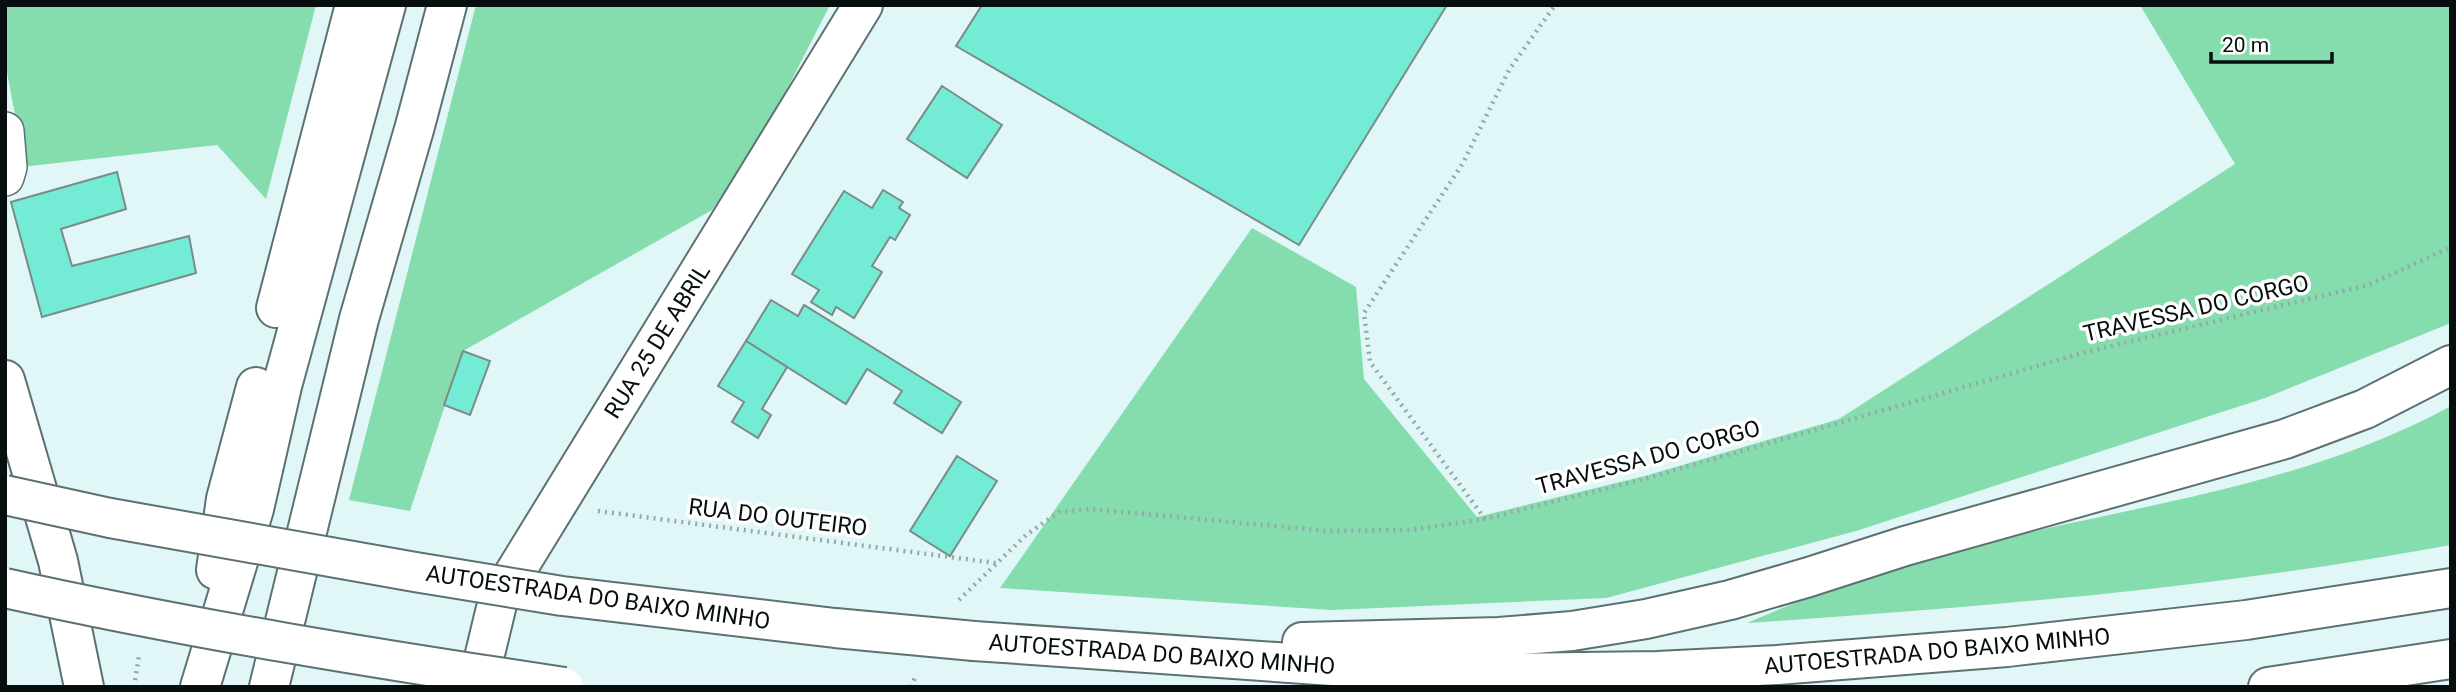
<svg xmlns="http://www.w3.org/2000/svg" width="2456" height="692" font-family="Roboto,sans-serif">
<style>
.green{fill:#85ddad}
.building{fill:#74ecd5;stroke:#798c87;stroke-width:2}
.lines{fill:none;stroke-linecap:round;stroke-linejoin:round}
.street-casing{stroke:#5e7172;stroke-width:40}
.secondary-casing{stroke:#5e7172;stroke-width:42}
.highway-casing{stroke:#5e7172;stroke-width:42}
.path{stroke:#96a7a8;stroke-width:4.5;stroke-dasharray:2 5;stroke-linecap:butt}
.street{stroke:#fff;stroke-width:37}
.secondary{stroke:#fff;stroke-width:38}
.highway{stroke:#fff;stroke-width:38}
.highway-bridge-casing{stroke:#5e7172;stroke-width:42;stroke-linecap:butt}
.highway-bridge{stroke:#fff;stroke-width:38}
.labels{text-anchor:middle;stroke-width:7;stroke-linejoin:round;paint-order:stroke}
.street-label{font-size:23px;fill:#070e0f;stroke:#fff}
</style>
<rect width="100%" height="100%" fill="#e0f6f7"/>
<g class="green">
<path d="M5 5H316L266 199 217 145 21 167 17 125 5 62Z"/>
<path d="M476 5H830L763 136 712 210 463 351 410 511 349 500Z"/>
<path d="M2140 5H2451V323L2265 398 1856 531 1606 598 1332 610 1000 588 1252 228 1356 287 1364 379 1477 517 1645 476 1839 419 2235 164Z"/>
<path d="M2451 406V545C2218 588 1983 607 1747 623 1839 582 1937 553 2035 531 2177 499 2321 477 2451 406Z"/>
</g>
<g class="building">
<path d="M982 5H1447L1299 245 956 46Z"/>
<path d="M942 86 1002 125 967 178 907 139Z"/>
<path d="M117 172 126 209 61 229 72 266 189 236 196 273 42 317 11 202Z"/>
<path d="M883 190 903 202 899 208 910 215 895 240 890 237 872 266 882 272 854 318 836 307 832 315 811 302 819 290 792 274 844 191 872 208Z"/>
<path d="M771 300 798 316 804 305 961 402 942 433 894 403 902 391 867 369 846 404 746 341Z"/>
<path d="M746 341 787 367 762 409 771 415 758 438 732 422 744 402 718 386Z"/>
<path d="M463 351 490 361 470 415 444 405Z"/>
<path d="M957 456 997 481 950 556 910 531Z"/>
</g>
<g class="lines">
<defs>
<path id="street" d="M5 131 8 167 5 177"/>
<path id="secondary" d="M477 687 498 600 863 5"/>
<g id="highway">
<path d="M276 308 355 5"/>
<path d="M5 380 58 561 84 687"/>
<path d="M216 570 226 499 256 387"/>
<path d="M974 641 1405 671 1504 673 1658 671 1777 665 2007 647 2246 620 2451 588"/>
<path d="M1302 642 1499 637 1572 631 1646 619 1730 600 1809 577 1905 546 2285 439 2365 409 2451 365"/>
<path d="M200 687 254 509 282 386 386 5"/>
<path d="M269 687 359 319 415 126 447 5"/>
<path d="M2268 687 2451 659"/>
</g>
</defs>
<use href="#street" class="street-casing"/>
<use href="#secondary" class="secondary-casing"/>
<use href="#highway" class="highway-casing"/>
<g class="path">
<path d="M598 511 996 563"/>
<path d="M1485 519 1370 362 1364 313 1463 163 1509 70 1555 5"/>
<path d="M959 600 1026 535 1059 512 1090 509 1329 531 1411 530 1485 519 1644 479 2086 352 2368 285 2451 247"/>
<path d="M134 687 139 656"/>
<path d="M911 687 916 675"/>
</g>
<use href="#street" class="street"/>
<use href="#secondary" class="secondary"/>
<use href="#highway" class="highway"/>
<defs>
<g id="highway-bridge">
<path d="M5 495 110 518 415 572 562 596 835 628 974 641"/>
<path d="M5 588C190 629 377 659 564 687"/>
</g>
</defs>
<use href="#highway-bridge" class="highway-bridge-casing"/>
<use href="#highway-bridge" class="highway-bridge"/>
</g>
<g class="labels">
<g class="street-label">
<text transform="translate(2196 308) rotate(-13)" y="8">TRAVESSA DO CORGO</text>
<text transform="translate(657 341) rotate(-58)" y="8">RUA 25 DE ABRIL</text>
<text transform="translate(1648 457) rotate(-15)" y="8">TRAVESSA DO CORGO</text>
<text transform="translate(778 517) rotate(7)" y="8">RUA DO OUTEIRO</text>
<text transform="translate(598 597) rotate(8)" y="8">AUTOESTRADA DO BAIXO MINHO</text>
<text transform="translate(1937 651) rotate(-5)" y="8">AUTOESTRADA DO BAIXO MINHO</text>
<text transform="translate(1162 654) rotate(4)" y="8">AUTOESTRADA DO BAIXO MINHO</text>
</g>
</g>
<rect width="2456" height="692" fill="none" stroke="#070e0f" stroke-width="14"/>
<path d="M2211 52v10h121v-10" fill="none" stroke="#070e0f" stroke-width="3.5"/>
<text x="2222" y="52" font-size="21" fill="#070e0f" stroke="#ffffff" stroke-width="5" paint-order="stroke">20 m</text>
</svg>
